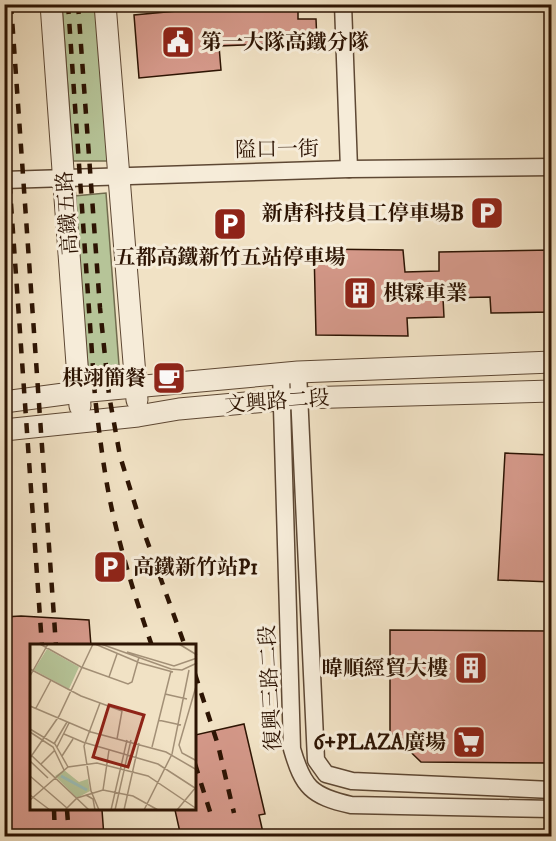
<svg xmlns="http://www.w3.org/2000/svg" width="556" height="841" font-family="'IM FELL DW Pica','Noto Serif TC',serif">
<style>
.green{fill:#b6c498;stroke:#726c4e;stroke-width:1.5}
.building{fill:#d49889;stroke:#2d1403;stroke-width:1.5}
.lines{fill:none;stroke-linecap:round;stroke-linejoin:round}
.minor-casing{stroke:#5e4834;stroke-width:19}
.tertiary-casing{stroke:#5e4834;stroke-width:23}
.minor{stroke:#f6ecd9;stroke-width:16}
.tertiary{stroke:#f6ecd9;stroke-width:21}
.rail{stroke:#2d1403;stroke-width:4.5;stroke-dasharray:10 10;stroke-linecap:butt}
.labels{text-anchor:middle;stroke-width:6;stroke-linejoin:round;paint-order:stroke}
.poi-label{font-size:21px;font-weight:bold;fill:#2d1403;stroke:#f6ecd9;text-anchor:end}
.street-label{font-size:21px;fill:#2d1403;stroke:#f6ecd9}
.inset-river{fill:none;stroke:#9bbdb6;stroke-width:3}
.inset-road{fill:none;stroke:#a39077;stroke-width:1.5}
.view{fill:#8f2418;fill-opacity:0.15;stroke:#8f2418;stroke-width:3}
.inset-edge{fill:none;stroke:#2d1403;stroke-width:3}
</style>
<rect width="100%" height="100%" fill="#f1e2c5"/>
<filter id="stains"><feTurbulence type="fractalNoise" baseFrequency=".00333" numOctaves="4"/><feColorMatrix values="0 0 0 0 .2 0 0 0 0 .09 0 0 0 0 .02 0 0 0 .5 -.17"/></filter>
<radialGradient id="worn" r=".72"><stop offset=".6" stop-color="#630" stop-opacity="0"/><stop offset="1" stop-color="#630" stop-opacity=".3"/></radialGradient>
<g class="green">
<path d="M62 5H96L108 161H73Z"/>
<path d="M106 193 119 365 88 368 74 196Z"/>
</g>
<g class="building">
<path d="M298 4V19H316L317 42 219 46 221 70 139 78 134 15 220 7Z"/>
<path d="M314 249 403 250 405 272 439 271V252L552 250V312L491 313 490 297 443 298 444 317 407 318 408 336 316 335Z"/>
<path d="M505 453 552 455V582L498 580Z"/>
<path d="M21 616 89 620 91 646H32V810H102L104 837H10L4 763V617Z"/>
<path d="M390 630 552 631V763L421 762 390 732Z"/>
<path d="M244 724 265 814 259 815 264 837H181L175 810H195V735Z"/>
</g>
<g class="lines">
<defs>
<g id="minor">
<path d="M343 4 349 169"/>
<path d="M4 180 349 169 552 167"/>
<path d="M298 372 316 760 326 774 352 781 552 790"/>
<path d="M281 373 292 749C303 787 311 796 351 805L552 809"/>
</g>
<g id="tertiary">
<path d="M51 4 80 406"/>
<path d="M105 4 137 400"/>
<path d="M4 402 79 392 298 372 552 362"/>
<path d="M4 430 138 416 179 409 300 398 552 391"/>
</g>
</defs>
<use href="#minor" class="minor-casing"/>
<use href="#tertiary" class="tertiary-casing"/>
<use href="#minor" class="minor"/>
<use href="#tertiary" class="tertiary"/>
<g class="rail">
<path d="M11 4 56 646"/>
<path d="M68 4 95 397C100 439 105 482 115 523 125 565 138 606 152 646"/>
<path d="M78 4 100 308 109 395 120 456 141 524 185 646"/>
<path d="M4 104 42 646"/>
<path d="M4 384 11 421"/>
<path d="M195 674 218 745 234 813"/>
<path d="M195 764 212 818"/>
<path d="M54 810 55 836"/>
<path d="M67 810 69 836"/>
</g>
</g>
<defs>
<symbol id="civic-square" viewBox="-11 -11 22 22"><rect x="-9" y="-9" width="18" height="18" rx="4" fill="#8f2418" stroke="#f6ecd9"/><path d="M-.6-6.5H3V-4.5H.6V-3L4-1V1h2V6H-6V1h2V-1L-.6-3ZM-1.2 2.5V6h2.4V2.5Z" fill="#fff"/></symbol>
<symbol id="parking-square" viewBox="-11 -11 22 22"><rect x="-9" y="-9" width="18" height="18" rx="4" fill="#8f2418" stroke="#f6ecd9"/><path d="M-3.5-5.5H1a3.5 3.5 0 0 1 0 7H-1V5.5H-3.5ZM-1-3.4V-.6H.8a1.4 1.4 0 0 0 0-2.8Z" fill="#fff"/></symbol>
<symbol id="building-square" viewBox="-11 -11 22 22"><rect x="-9" y="-9" width="18" height="18" rx="4" fill="#8f2418" stroke="#f6ecd9"/><path d="M-4-6H4V6H1V3H-1V6H-4ZM-2.5-4.3h1.7v1.8h-1.7ZM.8-4.3h1.7v1.8H.8ZM-2.5-1h1.7V.8h-1.7ZM.8-1h1.7V.8H.8Z" fill="#fff"/></symbol>
<symbol id="cafe-square" viewBox="-11 -11 22 22"><rect x="-9" y="-9" width="18" height="18" rx="4" fill="#8f2418" stroke="#f6ecd9"/><path d="M-5.5-4.5H6V0H3Q3 3.5 0 3.5H-2.5Q-5.5 3.5-5.5 0ZM3-3.2v2h1.7v-2ZM-6 4.5H4V6H-6Z" fill="#fff"/></symbol>
<symbol id="supermarket-square" viewBox="-11 -11 22 22"><rect x="-9" y="-9" width="18" height="18" rx="4" fill="#8f2418" stroke="#f6ecd9"/><path d="M-6-5.5h2.5l.6 2H6L4.5 2H-2.5L-4.4-4H-6ZM-1.5 3.2a1.3 1.3 0 1 0 .1 0ZM3 3.2a1.3 1.3 0 1 0 .1 0Z" fill="#fff"/></symbol>
</defs>
<g fill-rule="evenodd">
<use href="#civic-square" x="159" y="23" width="38" height="38"/>
<use href="#parking-square" x="468" y="194" width="38" height="38"/>
<use href="#parking-square" x="211" y="205" width="38" height="38"/>
<use href="#building-square" x="341" y="274" width="38" height="38"/>
<use href="#cafe-square" x="150" y="359" width="38" height="38"/>
<use href="#parking-square" x="91" y="548" width="38" height="38"/>
<use href="#building-square" x="452" y="649" width="38" height="38"/>
<use href="#supermarket-square" x="450" y="723" width="38" height="38"/>
</g>
<g class="labels">
<g class="poi-label">
<text x="201" y="49" text-anchor="start">第一大隊高鐵分隊</text>
<text x="464" y="220">新唐科技員工停車場B</text>
<text x="230" y="264" text-anchor="middle">五都高鐵新竹五站停車場</text>
<text x="383" y="300" text-anchor="start">棋霖車業</text>
<text x="146" y="385">棋翊簡餐</text>
<text x="133" y="574" text-anchor="start">高鐵新竹站P1</text>
<text x="448" y="675">暐順經貿大樓</text>
<text x="446" y="749">6+PLAZA廣場</text>
</g>
<g class="street-label">
<text transform="translate(277 149) rotate(-1)" y="7">隘口一街</text>
<text transform="translate(67 213) rotate(-94)" y="7">高鐵五路</text>
<text transform="translate(277 401) rotate(-4)" y="7">文興路二段</text>
<text transform="translate(270 688) rotate(-93)" y="7">復興三路二段</text>
</g>
</g>
<g transform="translate(30 644)">
<rect width="166" height="166" fill="#f1e2c5"/>
<path d="M17 5 49 23 39 45 4 26ZM34 126 49 138 58 135 60 147 47 154 25 132Z" fill="#b6c498"/>
<path class="inset-river" d="M31 132 57 146"/>
<path class="inset-road" d="M10 0 51 23 98 40 102 38 109 13M65 0 110 19 143 28M71 0 141 25 152 26 167 19M149 0 167 11M97 8 144 22 167 14M0 25 51 52 92 67 87 95M0 32 18 0M79 33 87 10M167 39 149 101 152 109 167 117M135 50 157 55M0 62 61 88 136 108 167 126M6 64 21 36M128 76 151 81M0 85 25 100 38 123M0 88 23 103 34 126M34 90 55 99M56 99 128 120 165 144M24 100 37 78M27 103 39 79M122 103 141 27M1 111 59 166M32 112 43 95M0 114 29 72 63 0M0 117 18 134M11 120 25 106M0 132 37 164M73 146 79 106M0 151 20 166M56 151 63 155 65 166M0 156 38 123 67 119 118 132 167 165M35 166 47 154 73 146 103 152 128 166M69 166 61 147 54 102 70 59M81 166 97 96M85 166 101 96M94 166 109 99M114 166 142 110 159 26M147 166 166 143"/>
<path class="view" d="M79 61 114 71 98 123 63 113Z"/>
<rect width="166" height="166" class="inset-edge"/>
</g>
<rect width="556" height="841" fill="none" stroke="#f1e2c5" stroke-width="24"/>
<rect x="6" y="6" width="544" height="829" fill="none" stroke="#2d1403" stroke-width="3"/>
<rect x="12" y="12" width="532" height="817" fill="none" stroke="#2d1403" stroke-width="1.5"/>
<rect width="100%" height="100%" filter="url(#stains)"/>
<rect width="100%" height="100%" fill="url(#worn)"/>
</svg>
